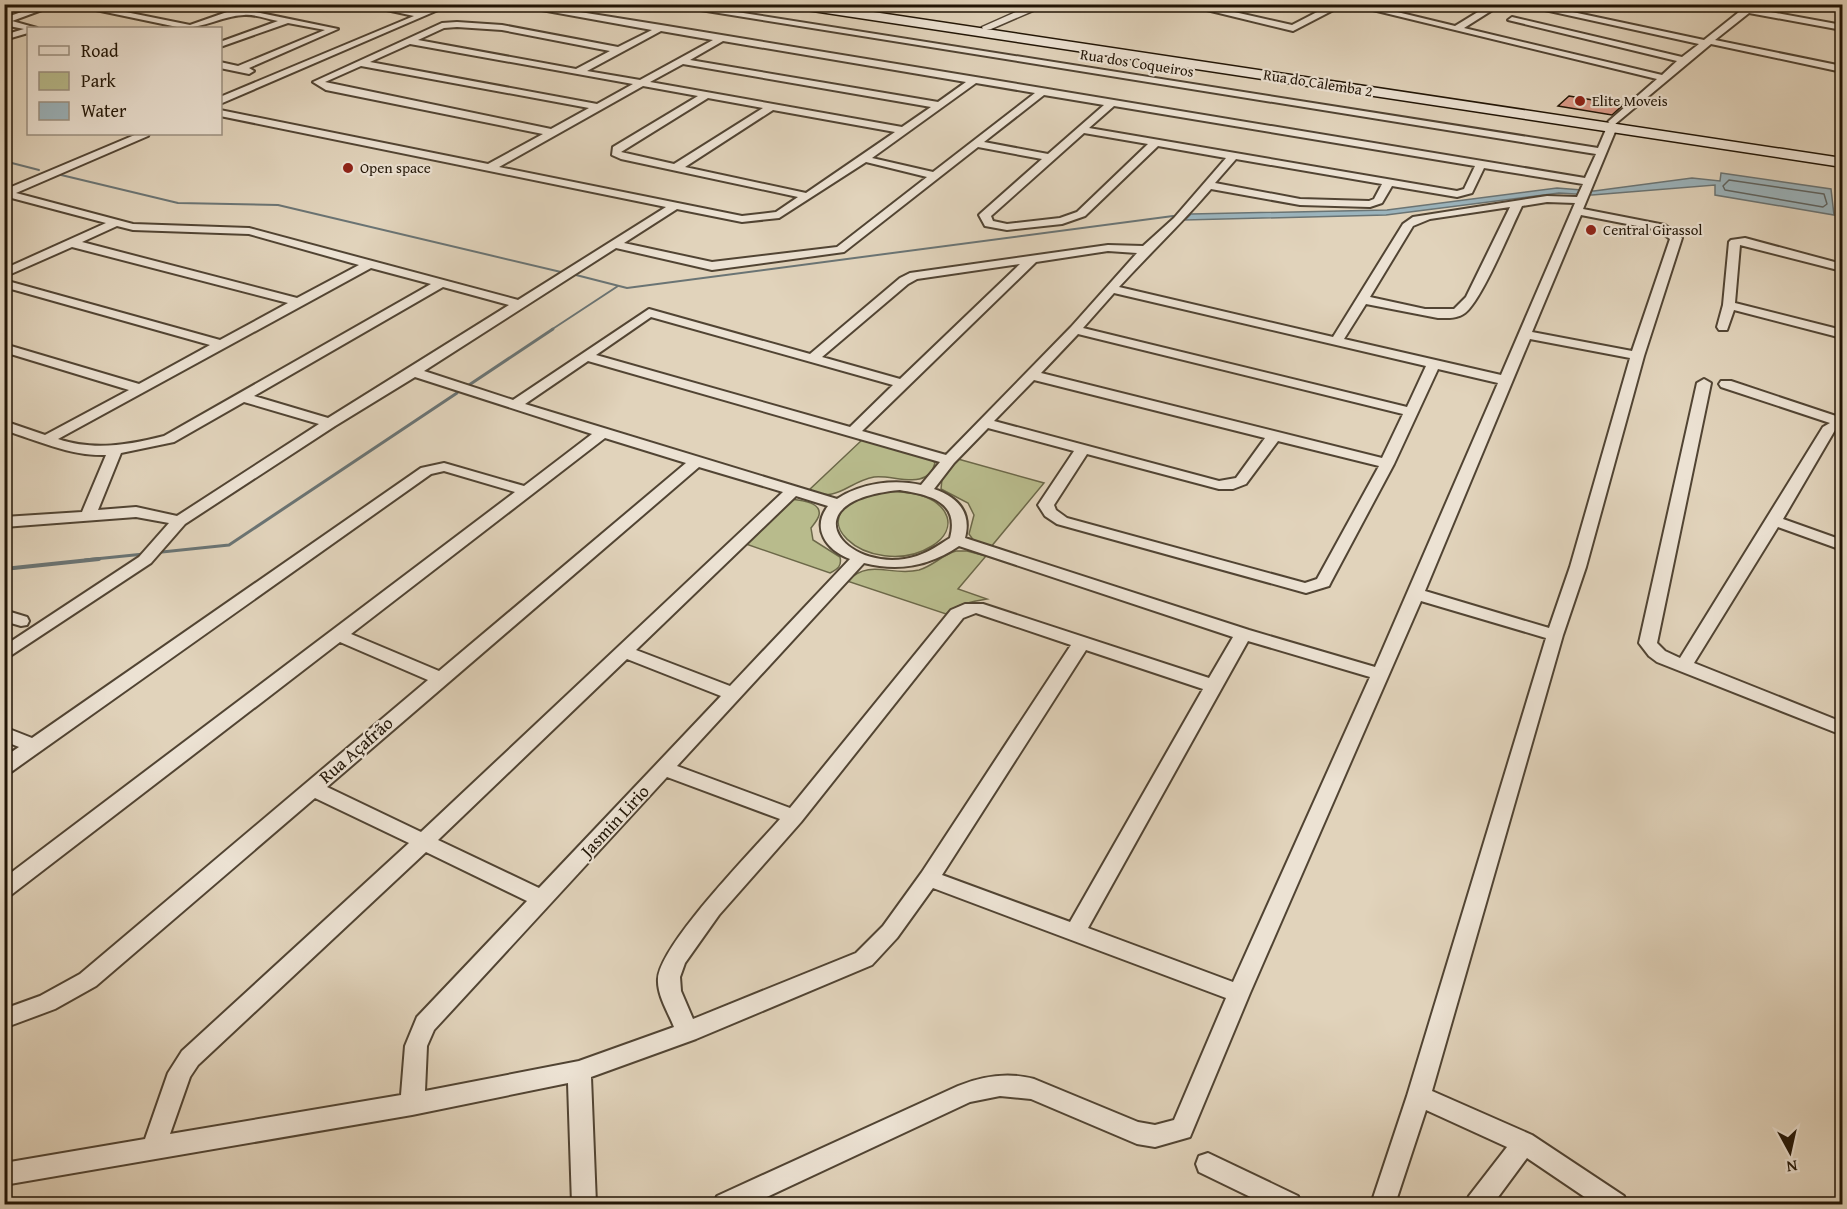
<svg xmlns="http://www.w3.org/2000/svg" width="1847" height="1209" font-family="'Gentium Book Plus',serif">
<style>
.green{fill:#b8bb8c;stroke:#6c6849;stroke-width:1.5}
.water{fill:#9bb4bd;stroke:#6a7474;stroke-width:1.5}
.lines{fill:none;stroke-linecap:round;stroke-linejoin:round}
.shore{stroke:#5e6462;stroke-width:1.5}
.stream-far2{stroke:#6a7474;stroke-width:2}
.stream-far1{stroke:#6a7474;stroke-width:3}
.stream{stroke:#6a7474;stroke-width:4}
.building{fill:#db9a88;stroke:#211506;stroke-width:1.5}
.minor-casing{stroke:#514433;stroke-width:4}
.tertiary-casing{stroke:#514433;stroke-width:3}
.secondary-casing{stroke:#211506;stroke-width:3}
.minor{fill:#ece2d3;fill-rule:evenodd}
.tertiary{fill:#ece2d3;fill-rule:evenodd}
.secondary{fill:#ece2d3;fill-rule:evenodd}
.poi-dot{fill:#8f2418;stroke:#ece2d3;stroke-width:2}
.labels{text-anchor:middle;stroke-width:4.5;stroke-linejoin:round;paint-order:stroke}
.far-street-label{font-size:15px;fill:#211506;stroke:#ece2d3}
.far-poi-label{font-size:15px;fill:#211506;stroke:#ece2d3;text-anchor:start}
.street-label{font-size:18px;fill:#211506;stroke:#ece2d3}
</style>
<rect width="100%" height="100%" fill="#e1d3bb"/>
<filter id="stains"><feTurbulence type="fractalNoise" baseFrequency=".00333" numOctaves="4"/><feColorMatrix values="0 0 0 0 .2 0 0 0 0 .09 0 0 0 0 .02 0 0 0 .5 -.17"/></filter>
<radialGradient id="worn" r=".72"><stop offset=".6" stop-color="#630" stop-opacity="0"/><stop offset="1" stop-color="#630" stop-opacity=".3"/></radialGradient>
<g class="green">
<path d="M863 439 931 458 935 463C928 492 893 474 874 477 847 482 839 503 808 491Z"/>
<path d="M958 459 1044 483 990 548 974 541 969 534 974 515 968 503 941 489 942 479Z"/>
<path d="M888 491C899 492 909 492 920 495 948 503 960 528 932 546 871 584 781 508 888 491Z"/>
<path d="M791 499C799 500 822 502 819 515 818 520 813 525 811 528L813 540 840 557C842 566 838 569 830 573L743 543Z"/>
<path d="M956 551H967L986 556 958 589 987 599C972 602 958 603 946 614L847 581C871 558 891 577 919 570 933 566 942 555 956 551Z"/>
</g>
<path class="water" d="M1721 173 1831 189 1834 215 1715 195V185L1592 195 1559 193 1386 215 1185 220 1191 214 1387 210 1557 188 1594 191 1692 178 1720 181Z"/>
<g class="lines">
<path class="shore" d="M1729 180 1824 194 1827 204 1823 207 1725 190 1723 186Z"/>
<g class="stream-far2">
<path d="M4 161 39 170"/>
<path d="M57 174 178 203 278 205 561 272"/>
<path d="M576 275 627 288 1173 216 1186 217"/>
<path d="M551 330 618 286"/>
</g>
<g class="stream-far1">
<path d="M469 385 553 329"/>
<path d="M162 552 229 545 457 393"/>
<path d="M85 560 144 554"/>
</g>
<path class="stream" d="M4 569 99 559"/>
</g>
<path class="building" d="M1569 96 1623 105 1612 115 1558 106Z"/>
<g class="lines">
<defs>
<g id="minor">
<path d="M45 4H58L12 21 37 28H28V33L4 40V35L24 29 4 25V18Z"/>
<path d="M67 4H86L190 25 227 12 246 10 338 29 249 68 254 71 249 74 220 68V62L238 66 325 30 288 23 220 47V42L278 21C267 19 255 14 244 15 222 16 204 28 182 28Z"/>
<path d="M359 4C380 4 400 12 420 12 430 12 439 4 452 4L220 104V97L414 16Z"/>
<path d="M508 4H530L661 25 1585 178 1596 154 663 4H686L1598 148 1607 127 1611 124 1608 122 1610 120 1657 79 1348 4H1364L1455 26 1491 4H1502L1464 28 1662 75 1677 61 1508 20 1512 17 1682 57 1699 44 1517 4H1535L1704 40 1749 4H1759L1754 9 1842 25V30L1749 13 1715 40 1842 66V72L1711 44 1614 125 1617 127 1583 209 1665 225 1682 238 1644 356 1586 567 1563 635 1432 1091 1532 1135 1624 1196 1627 1204H1595L1527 1158 1493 1204H1466L1469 1196 1507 1147 1426 1110 1395 1204H1371L1407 1096 1546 638 1421 601 1250 993 1190 1137 1155 1147 1137 1144 1031 1099 1000 1096 970 1102 752 1204H714L717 1196 958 1086C983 1076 1008 1072 1034 1079L1138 1122 1155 1125 1174 1120 1226 998 933 888 897 938 872 965 696 1039 591 1077 596 1204H572L568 1083 412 1115 4 1185V1163L145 1139 168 1073 182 1051 409 843 315 798 96 986 55 1009 4 1028V1009L40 996 80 974 428 680 340 642 11 895 4 897V878L515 492 444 471 431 474 11 772 4 774V757L19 747 4 741V727L32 738 421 468 444 463 524 486 592 434 415 377 335 426 185 524 151 563 4 660V646L139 557 169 523 136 517 4 527V517L82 512 106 455C70 456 39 441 4 430V421L45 435 129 390 4 352V344L139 384 210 345 4 287V280L220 340 288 303 72 247 4 277V269L106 223 4 196V190L137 134H149L148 136 16 193 133 224 249 228 518 300 666 207 220 116V110L488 164 543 134 326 90 313 82 442 23 457 22 502 25 618 47 652 30ZM457 27 502 30 610 51 576 69 418 40 444 28ZM661 31 713 40 640 80 587 71ZM723 41 966 82 938 102 690 60ZM410 44 633 84 597 104 370 62ZM683 64 931 107 902 127 650 82ZM361 66 589 108 551 129 325 82ZM976 83 1035 93 933 172 872 158ZM643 86 698 96 613 147 612 155 621 159 798 197 776 212 742 216 499 167ZM1044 95 1104 105 1048 154 984 142ZM708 98 763 108 674 164 621 152ZM1114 106 1475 166 1464 189 1457 191 1089 128ZM773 110 895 132 806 193 685 167ZM1084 133 1148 144 1077 212 1060 218 1007 224 993 221 991 216ZM1158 146 1226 158 1174 218 1143 246 1108 245 910 273 900 278 810 354 649 309 513 400 424 371 616 248 712 270 844 252 978 147 1042 159 981 213 979 215 985 226 1007 230 1062 224 1085 216ZM1236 159 1382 184 1374 199 1369 201 1300 199 1215 183ZM866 162 927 177 837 247 712 262 624 243 677 209 742 222 779 218ZM1484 168 1583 184 1577 197 1547 196 1413 217 1403 224 1333 337 1119 287C1149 254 1182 223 1211 189L1300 205 1370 207 1382 203 1392 186 1457 197 1472 193ZM1547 202 1575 203 1501 375 1344 339 1366 304 1438 318C1447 318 1457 319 1465 313 1482 300 1511 228 1522 206ZM1510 207 1466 297 1454 309H1425L1370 297 1413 226 1430 219ZM1581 215 1658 230 1670 239 1632 351 1532 332ZM117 226 133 230 249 234 359 265 297 298 82 242ZM1108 251 1137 253 1071 327 946 455 862 431 1036 262ZM1020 264 900 379 822 357 908 284 917 279ZM371 268 431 284 164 436C129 445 93 451 58 439ZM443 287 509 305 328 418 254 396ZM1114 293 1426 366 1407 407 1083 328ZM651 317 893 385 850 427 596 355ZM1078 334 1403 414 1382 458 1041 373ZM1530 339 1630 358 1570 567 1549 628 1425 591ZM588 361 940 462 921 485C894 479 861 483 837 499L525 404ZM1438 369 1498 383 1375 667 1249 630 965 538C972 512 957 497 934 489L954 463 988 428 1074 451 1038 505 1045 516 1057 524 1306 593 1329 586 1331 582 1394 464ZM1034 380 1265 438 1236 478 1219 481 994 421ZM244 402 319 424 177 516 136 507 98 510 121 453 174 442ZM605 438 686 463 439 671 351 634ZM1278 441 1379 466 1317 579 1305 583 1067 518 1056 510 1054 505 1087 454 1219 489H1233L1246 484ZM699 467 783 492 421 832 327 787ZM900 490C929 495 960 501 950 538 939 545 929 552 917 556 849 578 783 501 900 490ZM796 496 828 506C811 528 826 550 850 559L730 686 636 650ZM959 546 1233 637 1209 678 983 604H965L951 610 790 808 677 766 864 563C899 572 929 566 959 546ZM976 613 1071 645 922 872 883 926 856 953 693 1019 681 991 680 977 685 963 719 915 801 822 963 618ZM1248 641 1370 677 1233 982 1088 928ZM1086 650 1203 689 1070 922 942 875ZM627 659 721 696 539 888 438 840ZM667 777 780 819C754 849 660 944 658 979 657 995 668 1012 674 1027L579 1061 425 1091 427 1046 434 1030ZM426 852 527 901 417 1017 405 1046 401 1095 170 1134 190 1077 198 1065Z"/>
<path d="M1182 4H1199L1292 25 1319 11 1294 4 1326 7 1333 4H1345L1293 31Z"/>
<path d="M1745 238 1842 264V271L1740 245 1735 303 1842 330V338L1734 310 1727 330H1719L1717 327 1723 305 1729 242 1731 240Z"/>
<path d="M1704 379 1711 383 1657 643 1665 651 1680 658 1823 427 1830 423 1721 387 1719 384 1721 381H1731L1842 418V432L1835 430 1783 519 1842 540V550L1778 527 1694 663 1842 722V735L1657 662 1649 656 1639 643 1697 383Z"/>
<path d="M4 610 27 617 29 621 27 625 21 626 4 621Z"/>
<path d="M1208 1153 1298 1196 1301 1204H1265L1199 1172 1196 1164 1199 1156Z"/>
</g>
<path id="tertiary" d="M1034 4H1049L991 29H983L982 27Z"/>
<path id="secondary" d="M787 4H820L1842 158V167L793 8Z"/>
</defs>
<use href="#minor" class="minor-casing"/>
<use href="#tertiary" class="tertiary-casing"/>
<use href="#secondary" class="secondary-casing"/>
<use href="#minor" class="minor"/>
<use href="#tertiary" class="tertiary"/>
<use href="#secondary" class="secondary"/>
</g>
<g class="poi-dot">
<circle cx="1580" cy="101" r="6"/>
<circle cx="348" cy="168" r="6"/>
<circle cx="1591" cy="230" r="6"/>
</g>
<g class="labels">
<g class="far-street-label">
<text transform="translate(1137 63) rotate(9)" y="5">Rua dos Coqueiros</text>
<text transform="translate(1318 83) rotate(9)" y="5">Rua do Calemba 2</text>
</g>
<g class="far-poi-label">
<text x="1592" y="106">Elite Moveis</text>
<text x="360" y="173">Open space</text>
<text x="1603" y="235">Central Girassol</text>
</g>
<g class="street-label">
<text transform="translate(356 750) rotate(-41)" y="6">Rua Açafrão</text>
<text transform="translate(615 821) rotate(-47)" y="6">Jasmin Lirio</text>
</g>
</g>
<rect width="1847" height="1209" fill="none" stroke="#e1d3bb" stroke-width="24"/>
<rect x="6" y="6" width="1835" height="1197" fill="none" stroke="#211506" stroke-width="3"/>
<rect x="12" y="12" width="1823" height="1185" fill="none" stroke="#211506" stroke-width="1.5"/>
<rect x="27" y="27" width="195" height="108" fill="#ece2d3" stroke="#9b9081" stroke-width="1.5"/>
<rect x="39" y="46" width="30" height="9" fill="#ece2d3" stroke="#9b9081" stroke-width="1.5"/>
<text x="81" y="57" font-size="18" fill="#211506">Road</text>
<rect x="39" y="72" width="30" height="18" fill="#b8bb8c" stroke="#9b9081" stroke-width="1.5"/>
<text x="81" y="87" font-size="18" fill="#211506">Park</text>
<rect x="39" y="102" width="30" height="18" fill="#9bb4bd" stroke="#9b9081" stroke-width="1.5"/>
<text x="81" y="117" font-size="18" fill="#211506">Water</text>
<g transform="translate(1790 1152) rotate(172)" stroke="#ece2d3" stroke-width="4.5" paint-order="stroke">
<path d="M0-4.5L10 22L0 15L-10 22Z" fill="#211506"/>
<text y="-9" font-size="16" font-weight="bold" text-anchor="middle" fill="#211506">N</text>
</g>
<rect width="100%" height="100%" filter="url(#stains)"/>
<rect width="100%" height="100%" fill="url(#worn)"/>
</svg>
